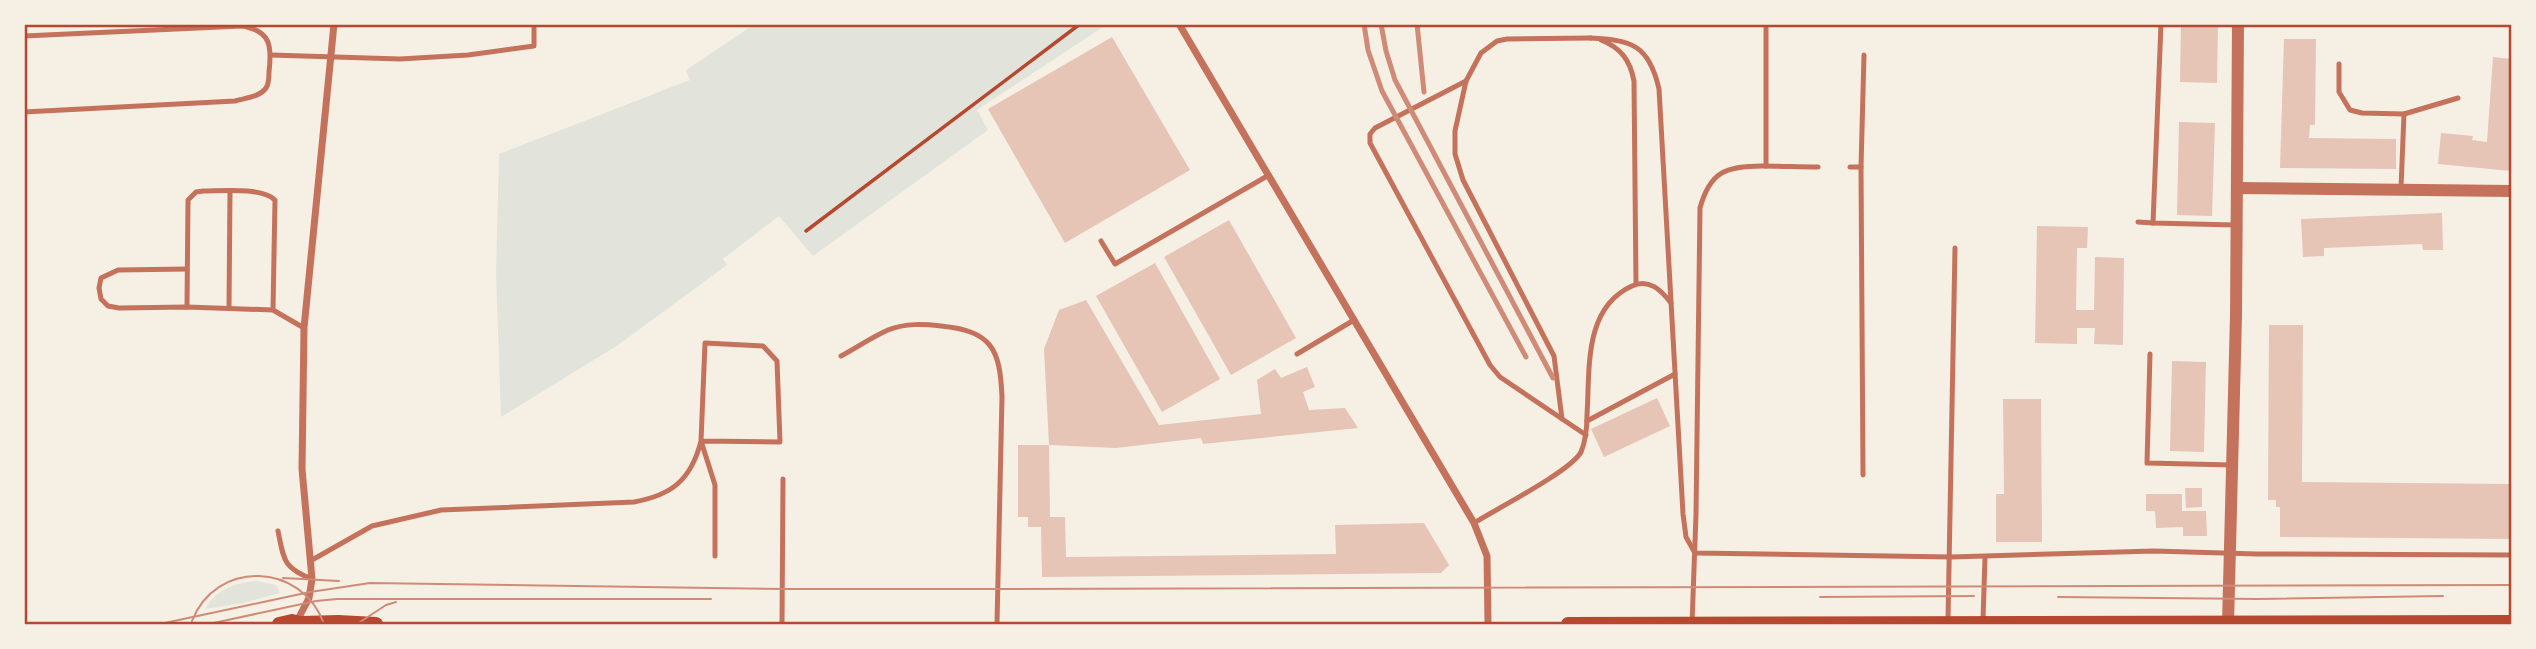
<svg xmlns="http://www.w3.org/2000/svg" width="2536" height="649" font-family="'PT Sans Narrow',sans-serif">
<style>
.green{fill:#e2e4dc}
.building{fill:#e6c5b7}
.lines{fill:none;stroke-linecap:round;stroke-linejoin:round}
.path{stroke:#b5482f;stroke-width:3.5}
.service{stroke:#c5725c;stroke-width:5}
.minor{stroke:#c5725c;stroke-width:7}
.tertiary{stroke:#c5725c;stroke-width:12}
.secondary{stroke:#b5482f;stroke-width:14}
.tram{stroke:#cf8b77;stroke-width:2}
.rail{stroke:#cf8b77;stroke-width:5}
.neatline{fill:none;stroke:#b5482f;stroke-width:2.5}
</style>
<rect width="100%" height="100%" fill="#f6efe4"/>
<g class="green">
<path d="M753 25H1106L977 110 988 130 813 256 779 216 723 259 727 265 618 345 501 417 496 274 499 154 690 80 686 70Z"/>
<path d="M257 581 276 585 280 593 243 603 205 609C217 589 234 583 257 581Z"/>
</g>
<g class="building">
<path d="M2181 24H2218L2217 83 2180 82Z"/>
<path d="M1112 37 1190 170 1065 243 988 109Z"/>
<path d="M2284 39H2316L2315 125H2310L2309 138 2396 139V169L2280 168Z"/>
<path d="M2493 57 2511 59V171L2438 164 2441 133 2473 136 2472 140 2487 142Z"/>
<path d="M2179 122 2215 123 2212 216 2177 215Z"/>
<path d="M2442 213 2443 250H2423L2422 244 2324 248V256L2303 257 2301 219Z"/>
<path d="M1229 220 1296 338 1231 375 1164 257Z"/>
<path d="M2037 226 2088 227 2087 248H2077L2076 310H2094L2095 257 2124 258 2123 345 2094 344 2095 328H2077V344L2035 343Z"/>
<path d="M1155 263 1220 379 1162 412 1096 296Z"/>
<path d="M1086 300 1159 425 1261 414 1257 380 1275 369 1281 378 1307 367 1315 387 1303 392 1309 410 1345 408 1358 428 1203 444 1201 438 1116 448 1049 445 1044 349 1059 310Z"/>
<path d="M2269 325H2303L2302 482 2511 484V539L2280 537V507H2276V500H2268Z"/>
<path d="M2172 361 2206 362 2204 452 2170 451Z"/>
<path d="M1657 398 1670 426 1604 457 1591 429Z"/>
<path d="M2003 399H2041L2042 542H1996V494H2004Z"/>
<path d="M1018 445H1049L1050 517H1065L1066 557 1336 554 1335 525 1424 523 1449 565 1441 573 1042 577 1041 527H1028V517H1018Z"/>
<path d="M2185 488H2202V507L2186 508Z"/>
<path d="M2146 494H2182V511H2206L2207 536H2183V527L2156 528 2155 511H2146Z"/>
</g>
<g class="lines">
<path class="path" d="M806 231 1080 24"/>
<g class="service">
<path d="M1766 24V166"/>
<path d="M2161 24 2153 223 2235 225"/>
<path d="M24 36 242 26C271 31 272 46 269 72 269 77 269 84 266 88 260 97 245 98 235 101L24 112"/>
<path d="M1590 38C1632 40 1649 45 1659 89L1683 514 1686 537 1695 553 1951 557 2154 551 2257 554 2512 555"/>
<path d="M1601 40C1621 48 1630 60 1634 81L1636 284"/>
<path d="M271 55 400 59 468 55 534 46V24"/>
<path d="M2339 64V92L2350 110 2362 113 2404 114"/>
<path d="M1466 81 1375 128 1370 134V143L1490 365 1500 377 1586 435"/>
<path d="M1850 167H1861"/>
<path d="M2401 188 2404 114 2458 98"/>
<path d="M2138 222 2153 223"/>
<path d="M1101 241 1115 264 1269 175"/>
<path d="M187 269 118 270 101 278 99 288 101 299 108 306 119 308 187 307 273 310 304 328"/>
<path d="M187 307 188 200 196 192 203 191C221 191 262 187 275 200L273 310"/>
<path d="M229 308 230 191"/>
<path d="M1297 354 1354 320"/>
<path d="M2150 354 2147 463 2232 465"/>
<path d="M841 356C856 348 872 337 888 330 906 323 923 324 941 326 992 331 1000 349 1002 397L997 624"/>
<path d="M1562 419 1554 356 1463 180 1455 154V131L1466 81 1481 53 1497 41 1507 39 1591 38"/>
<path d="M1587 421 1675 374"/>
<path d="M1863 475 1861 167 1864 55"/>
<path d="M1474 523C1496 509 1571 471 1581 452 1586 440 1587 427 1587 415 1590 370 1583 308 1632 286 1649 278 1661 290 1671 303"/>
<path d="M278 531C284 560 283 568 312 579"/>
<path d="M312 560 372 526 441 510 634 502C672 495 691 480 701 441L705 343 763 346 777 361 780 442 701 441 715 485V556"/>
<path d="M1948 620 1955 248"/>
<path d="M1983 620 1985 557"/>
<path d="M782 624 783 479"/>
<path d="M1692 624 1696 514 1700 208C1710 171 1727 166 1762 166 1781 166 1800 167 1818 167"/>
</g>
<g class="minor">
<path d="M1179 24 1474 523 1487 556 1488 624"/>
<path d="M297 621 309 598 312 579 302 469 304 328 334 24"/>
</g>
<g class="tertiary">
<path d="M2237 188 2512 191"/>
<path d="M2228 624 2236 316 2238 24"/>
</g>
<g class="secondary">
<path d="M302 623 338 622 376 624"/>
<path d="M279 624 292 621 304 624"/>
<path d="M1568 624 2512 622"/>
</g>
<g class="tram">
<path d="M283 578 339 581"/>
<path d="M1820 597 1974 596"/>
<path d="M2058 597 2259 599 2443 596"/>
<path d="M192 621C216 559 302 562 324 624"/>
<path d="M160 624 310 592 370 583 783 589H997L2512 585"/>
<path d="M209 624 316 601 337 599H711"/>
<path d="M357 624 386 605 396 602"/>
</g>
<g class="rail">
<path d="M1364 24 1368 50 1382 91 1526 357"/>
<path d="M1381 24 1386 51 1395 80 1553 378"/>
<path d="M1417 24 1424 92"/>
</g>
</g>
<rect width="2536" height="649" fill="none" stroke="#f6efe4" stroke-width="52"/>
<rect x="26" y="26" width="2484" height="597" class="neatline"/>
</svg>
